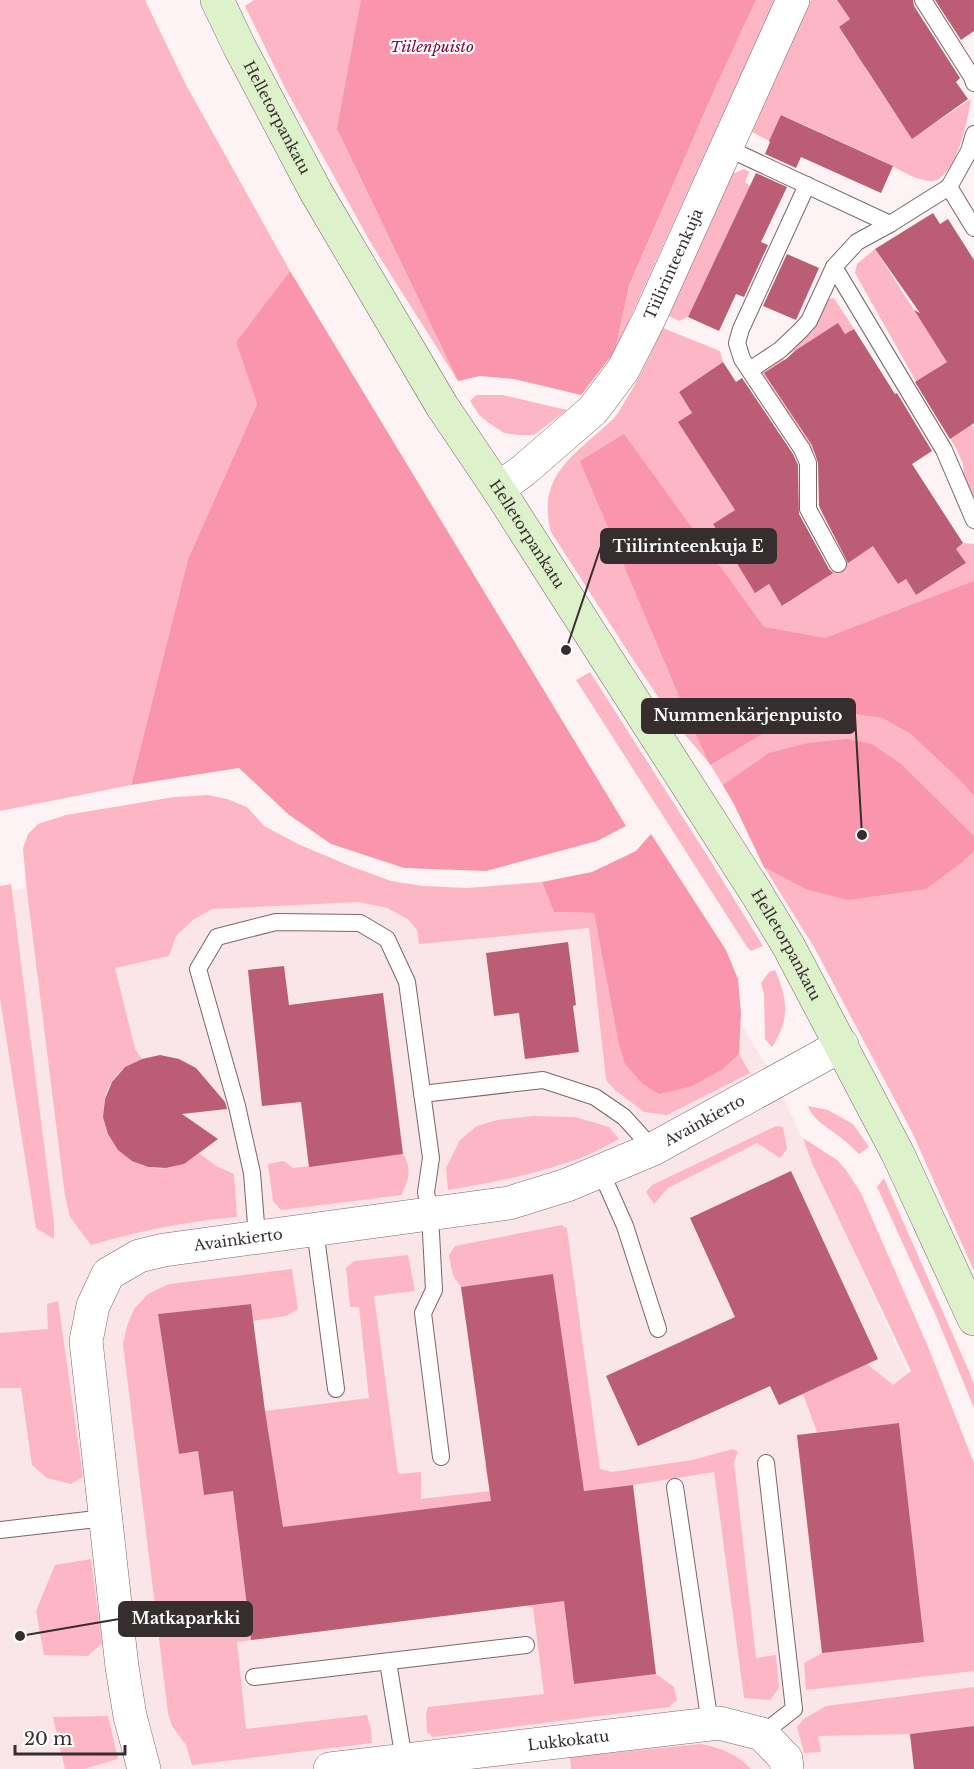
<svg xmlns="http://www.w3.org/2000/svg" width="974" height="1769" font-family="'Libre Baskerville',serif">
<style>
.built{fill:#fae5e9}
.green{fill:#fdb6c5}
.forest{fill:#f995ac}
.building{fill:#bb5d75}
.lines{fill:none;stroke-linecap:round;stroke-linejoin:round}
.lane-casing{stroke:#7b666a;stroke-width:18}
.street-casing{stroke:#7b666a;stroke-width:34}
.secondary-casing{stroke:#7b666a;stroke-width:34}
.lane{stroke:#fff;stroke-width:16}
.street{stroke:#fff;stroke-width:33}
.secondary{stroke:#ddf1cb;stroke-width:33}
.labels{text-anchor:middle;stroke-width:4.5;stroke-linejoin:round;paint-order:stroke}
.park-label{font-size:15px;font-style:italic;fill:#7c0036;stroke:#fff}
.street-label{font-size:15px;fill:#362d2f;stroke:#fff}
.leader{fill:none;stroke:#362d2f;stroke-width:2}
.callout-dot{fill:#362d2f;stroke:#fff;stroke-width:2}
.callout{fill:#362d2f;stroke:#362d2f;stroke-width:2}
.callout-label{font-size:16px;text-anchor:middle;font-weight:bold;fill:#fff}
</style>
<rect width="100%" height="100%" fill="#fdf3f4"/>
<path class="built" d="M258 850 457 914 616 898 724 996 776 1081 956 1478 974 1544V1769H0V892Z"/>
<g class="green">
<path d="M0 0H145L185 83 290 271 236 342 257 404 188 559 131 785 0 811Z"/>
<path d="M254 0H507L337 129 458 381 372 245 284 86 245 6Z"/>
<path d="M756 0H775L615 351 629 287 717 84Z"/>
<path d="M811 0H837L850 19 839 27 854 51 866 44 865 68 897 116 908 108 923 131 971 99C968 119 957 174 934 181 929 182 921 179 916 178 905 174 894 166 883 161 849 146 816 130 782 115L769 141 752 132Z"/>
<path d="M744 169 749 172 745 182 750 186 688 317 679 321 669 316 730 175Z"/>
<path d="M875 249 939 349 958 355 937 368 974 423 972 425 974 428V499L964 476 963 464 956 448 931 408 855 273 857 264Z"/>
<path d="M834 298 854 329 845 334 838 324 783 358 814 407 898 584 906 579 916 595 965 564 956 549 963 543 974 544V1271L912 1132 814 947 764 867 734 804 710 764 679 728 632 658 551 532C535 472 580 452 615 417 619 413 622 406 625 401 640 378 651 353 663 328L720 351 723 362 679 392 692 413 679 422 735 510 713 524 755 592 769 584 783 606 829 575 847 560 822 514 818 459 762 372 783 357 813 331 828 299Z"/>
<path d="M476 395H503L567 410 534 435H517L504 433 489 423 479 415 470 401Z"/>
<path d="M590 672 705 852 763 946 751 951 747 947 576 680Z"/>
<path d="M208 795 227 799 247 807 264 826 298 844 350 866 391 881 423 886 467 888 542 882 554 912 594 913 618 1040 723 1069 739 1054 750 1073 667 1115 644 1112 615 1090 606 1080 589 928 419 944 417 930 408 919 387 908 359 902 212 909 193 920 176 936 169 956 115 968 135 1049 142 1059C137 1061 130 1064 125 1067 73 1108 125 1191 184 1163 189 1161 194 1156 199 1153L216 1166 234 1174 237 1217C188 1221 139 1231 91 1245L70 1217 65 1196 26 883 23 848 28 834 38 824 66 815 174 797Z"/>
<path d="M11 884 54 1223V1239L36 1228 0 998V886Z"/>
<path d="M775 970C788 999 790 1020 772 1047L765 1039 764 994 761 983 769 972Z"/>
<path d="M808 1106 828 1110 853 1124 869 1147 859 1154C853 1148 847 1142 840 1137 828 1127 813 1121 808 1106Z"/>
<path d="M533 1116 575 1117 609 1127 619 1139C606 1146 592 1154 578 1159 536 1174 492 1183 448 1190L446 1168 460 1140 477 1126 497 1120Z"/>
<path d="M776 1126 783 1127 787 1149 780 1158 757 1143 668 1188 654 1204 646 1192 652 1185Z"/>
<path d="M803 1138 837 1160 846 1170 861 1193 929 1349 974 1463V1671L806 1690 804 1663 822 1653 923 1642 899 1423 817 1432 803 1394 867 1364 893 1385 911 1371 812 1163Z"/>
<path d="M403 1154C413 1171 408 1179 402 1195L281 1210 273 1201 268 1164 284 1161 293 1168Z"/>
<path d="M884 1178 968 1369 974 1384V1408L937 1318 877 1187Z"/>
<path d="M562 1225 567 1229 600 1469 612 1472 692 1460 733 1449 738 1452 734 1462 756 1658 776 1655 779 1688 770 1700 744 1698 714 1472 633 1485 552 1495 574 1684 656 1674 674 1687 677 1700 669 1707 433 1737 427 1732 426 1715 428 1707 544 1694 533 1608 527 1606 513 1499 238 1533 251 1640 237 1642 246 1729 367 1715 371 1729 372 1743 192 1765 186 1745 172 1726 168 1713 123 1344 127 1326 134 1309 148 1294 169 1284 292 1269 298 1309 286 1316 253 1321 251 1304 158 1314 179 1454 198 1451 204 1495 265 1411 369 1398 359 1307H350L346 1268 354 1261 408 1255 415 1291 374 1296 398 1474 421 1472V1499L490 1491 485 1465 578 1451 553 1274 461 1287 453 1276 449 1255 455 1246Z"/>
<path d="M58 1301 83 1477 71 1484 47 1478 32 1465 21 1388H0V1333L48 1329 47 1304Z"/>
<path d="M91 1559 102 1643 88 1656 44 1655 36 1611 55 1565Z"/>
<path d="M974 1687V1726L910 1734 818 1736 821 1752 804 1753 797 1727 804 1719 826 1706Z"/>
<path d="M108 1716 118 1759 84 1769H65L53 1717Z"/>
<path d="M701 1744C721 1748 737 1754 751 1769H571L570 1757Z"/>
</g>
<g class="forest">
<path d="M361 0H756L717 84 629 286 615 351 581 395 514 379 480 376 458 381 337 129Z"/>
<path d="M290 271 626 826 597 841 486 871 404 868 331 844 288 814 239 768 131 785 188 559 257 404 236 342Z"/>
<path d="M624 434 764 627 825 638 974 581V796L962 782 911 734 883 718 849 713 817 714 779 724 710 765 684 708 580 461Z"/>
<path d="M847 739 872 744 901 764 974 836V851L961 863 926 889 848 900 806 889 764 867 734 804 723 785 769 753 808 743Z"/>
<path d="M651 834 726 950 738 979 741 1013 739 1054 723 1069 692 1086 659 1094 643 1084 625 1064 618 1040 594 913 554 912 542 882 592 872 636 851Z"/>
</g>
<g class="building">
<path d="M837 0H913L914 6 960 78 956 82 968 99 912 139 839 27 850 19Z"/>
<path d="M935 0H974V31L961 40Z"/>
<path d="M781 115 893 166 881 193 801 157 796 168 765 154 770 142 769 141Z"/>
<path d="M756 173 787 187 761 242 768 245 744 297 736 294 719 331 688 317Z"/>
<path d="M933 213 940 224 948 219 974 260V423L950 439 915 382 947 362 914 310 920 313 875 249Z"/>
<path d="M787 254 819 268 796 320 763 306Z"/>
<path d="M838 323 845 334 854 329 895 394 897 393 932 451 912 464 963 543 956 549 966 563 916 595 906 579 898 584 873 546 848 563 819 506 818 463 812 445 764 373 786 359 796 350Z"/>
<path d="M723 362 736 382 742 378 744 381 793 454 798 465 799 514 829 569 833 573 782 606 769 584 755 593 713 524 735 510 678 422 692 413 679 392Z"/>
<path d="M568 942 576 1005 573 1006 579 1052 525 1059 519 1013 494 1016 486 953Z"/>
<path d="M284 966 289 1005 383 993 403 1154 309 1167 301 1102 262 1106 248 970Z"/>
<path d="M160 1055 179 1059 196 1068 225 1102 227 1109 182 1114 218 1139 184 1164 166 1168 148 1167 132 1161 118 1150 108 1134 103 1117 105 1099 112 1082 125 1067 142 1059Z"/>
<path d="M791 1171 878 1359 779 1405 770 1386 638 1446 606 1376 735 1317 690 1218Z"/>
<path d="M553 1274 584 1491 633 1485 656 1674 574 1684 564 1601 251 1640 233 1491 204 1495 198 1451 179 1454 158 1314 251 1304 265 1411 283 1527 491 1501 461 1287Z"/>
<path d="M899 1423 924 1642 822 1653 797 1435Z"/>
<path d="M974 1726V1769H914L910 1734Z"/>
</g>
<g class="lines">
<defs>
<g id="lane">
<path d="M923 0 972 77 974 83"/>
<path d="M727 148 890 224"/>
<path d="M807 185 741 329 737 343 742 359 802 449 808 463V509L838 564"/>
<path d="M949 187 969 151 974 134"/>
<path d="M834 267 944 450 974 520"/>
<path d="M750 370 780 350 801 330 809 321 834 267 857 242 890 224 949 187 974 228"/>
<path d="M422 1094 543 1080 595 1097 624 1117 653 1149"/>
<path d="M601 1172 625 1226 658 1329"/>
<path d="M315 1229 336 1389"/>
<path d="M257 1237 252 1173 237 1106 198 969 217 937 276 922 360 923 387 939 407 982 431 1158 426 1192 430 1214 434 1290 423 1313 441 1457"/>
<path d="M675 1487 710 1724"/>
<path d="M0 1530 105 1518"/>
<path d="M388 1662 404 1760"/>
<path d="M254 1677 526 1645"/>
<path d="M762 1734 794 1709 766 1463"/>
</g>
<g id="street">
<path id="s1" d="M498 489 524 470 593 410 623 370 649 319 793 0"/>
<path id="s2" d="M144 1769 130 1716 122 1667 86 1341 93 1306 108 1274 139 1256 164 1250 509 1203 567 1185 653 1149 842 1045"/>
<path id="s3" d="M330 1769 719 1723 762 1734 786 1759 787 1769"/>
</g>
<g id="secondary">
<path id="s4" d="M217 0 240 48 316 192 442 406 498 489 757 894 789 947 898 1154 974 1319"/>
</g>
</defs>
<use href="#lane" class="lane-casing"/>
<use href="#street" class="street-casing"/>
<use href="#secondary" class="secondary-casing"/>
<use href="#lane" class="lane"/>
<use href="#street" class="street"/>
<use href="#secondary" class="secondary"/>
</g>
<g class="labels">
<g class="park-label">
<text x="432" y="52">Tiilenpuisto</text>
</g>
<g class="street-label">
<text dy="5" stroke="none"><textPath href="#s4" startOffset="132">Helletorpankatu</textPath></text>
<text dy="5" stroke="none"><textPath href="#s1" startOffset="291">Tiilirinteenkuja</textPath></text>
<text dy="5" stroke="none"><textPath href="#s4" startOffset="618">Helletorpankatu</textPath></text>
<text dy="5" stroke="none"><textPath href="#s4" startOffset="1104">Helletorpankatu</textPath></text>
<text dy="5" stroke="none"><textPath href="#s2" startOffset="1126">Avainkierto</textPath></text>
<text dy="5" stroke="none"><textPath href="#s2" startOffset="640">Avainkierto</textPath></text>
<text dy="5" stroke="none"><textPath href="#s3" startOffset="240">Lukkokatu</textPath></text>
</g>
</g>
<path class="leader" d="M566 650L601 546M862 835L855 716M20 1636L119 1619"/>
<g class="callout-dot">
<circle cx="566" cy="650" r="6"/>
<circle cx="862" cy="835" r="6"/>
<circle cx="20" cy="1636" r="6"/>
</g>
<g class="callout">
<rect x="601" y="529" width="175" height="34" rx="6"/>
<rect x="642" y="699" width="213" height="34" rx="6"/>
<rect x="119" y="1602" width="133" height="34" rx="6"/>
</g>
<g class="callout-label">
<text x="688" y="552">Tiilirinteenkuja E</text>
<text x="748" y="721">Nummenkärjenpuisto</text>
<text x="186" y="1624">Matkaparkki</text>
</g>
<path d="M15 1745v9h110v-9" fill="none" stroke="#362d2f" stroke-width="3"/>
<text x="24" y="1745" font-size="18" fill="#362d2f" stroke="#ffffff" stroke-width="4.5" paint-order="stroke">20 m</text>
</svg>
